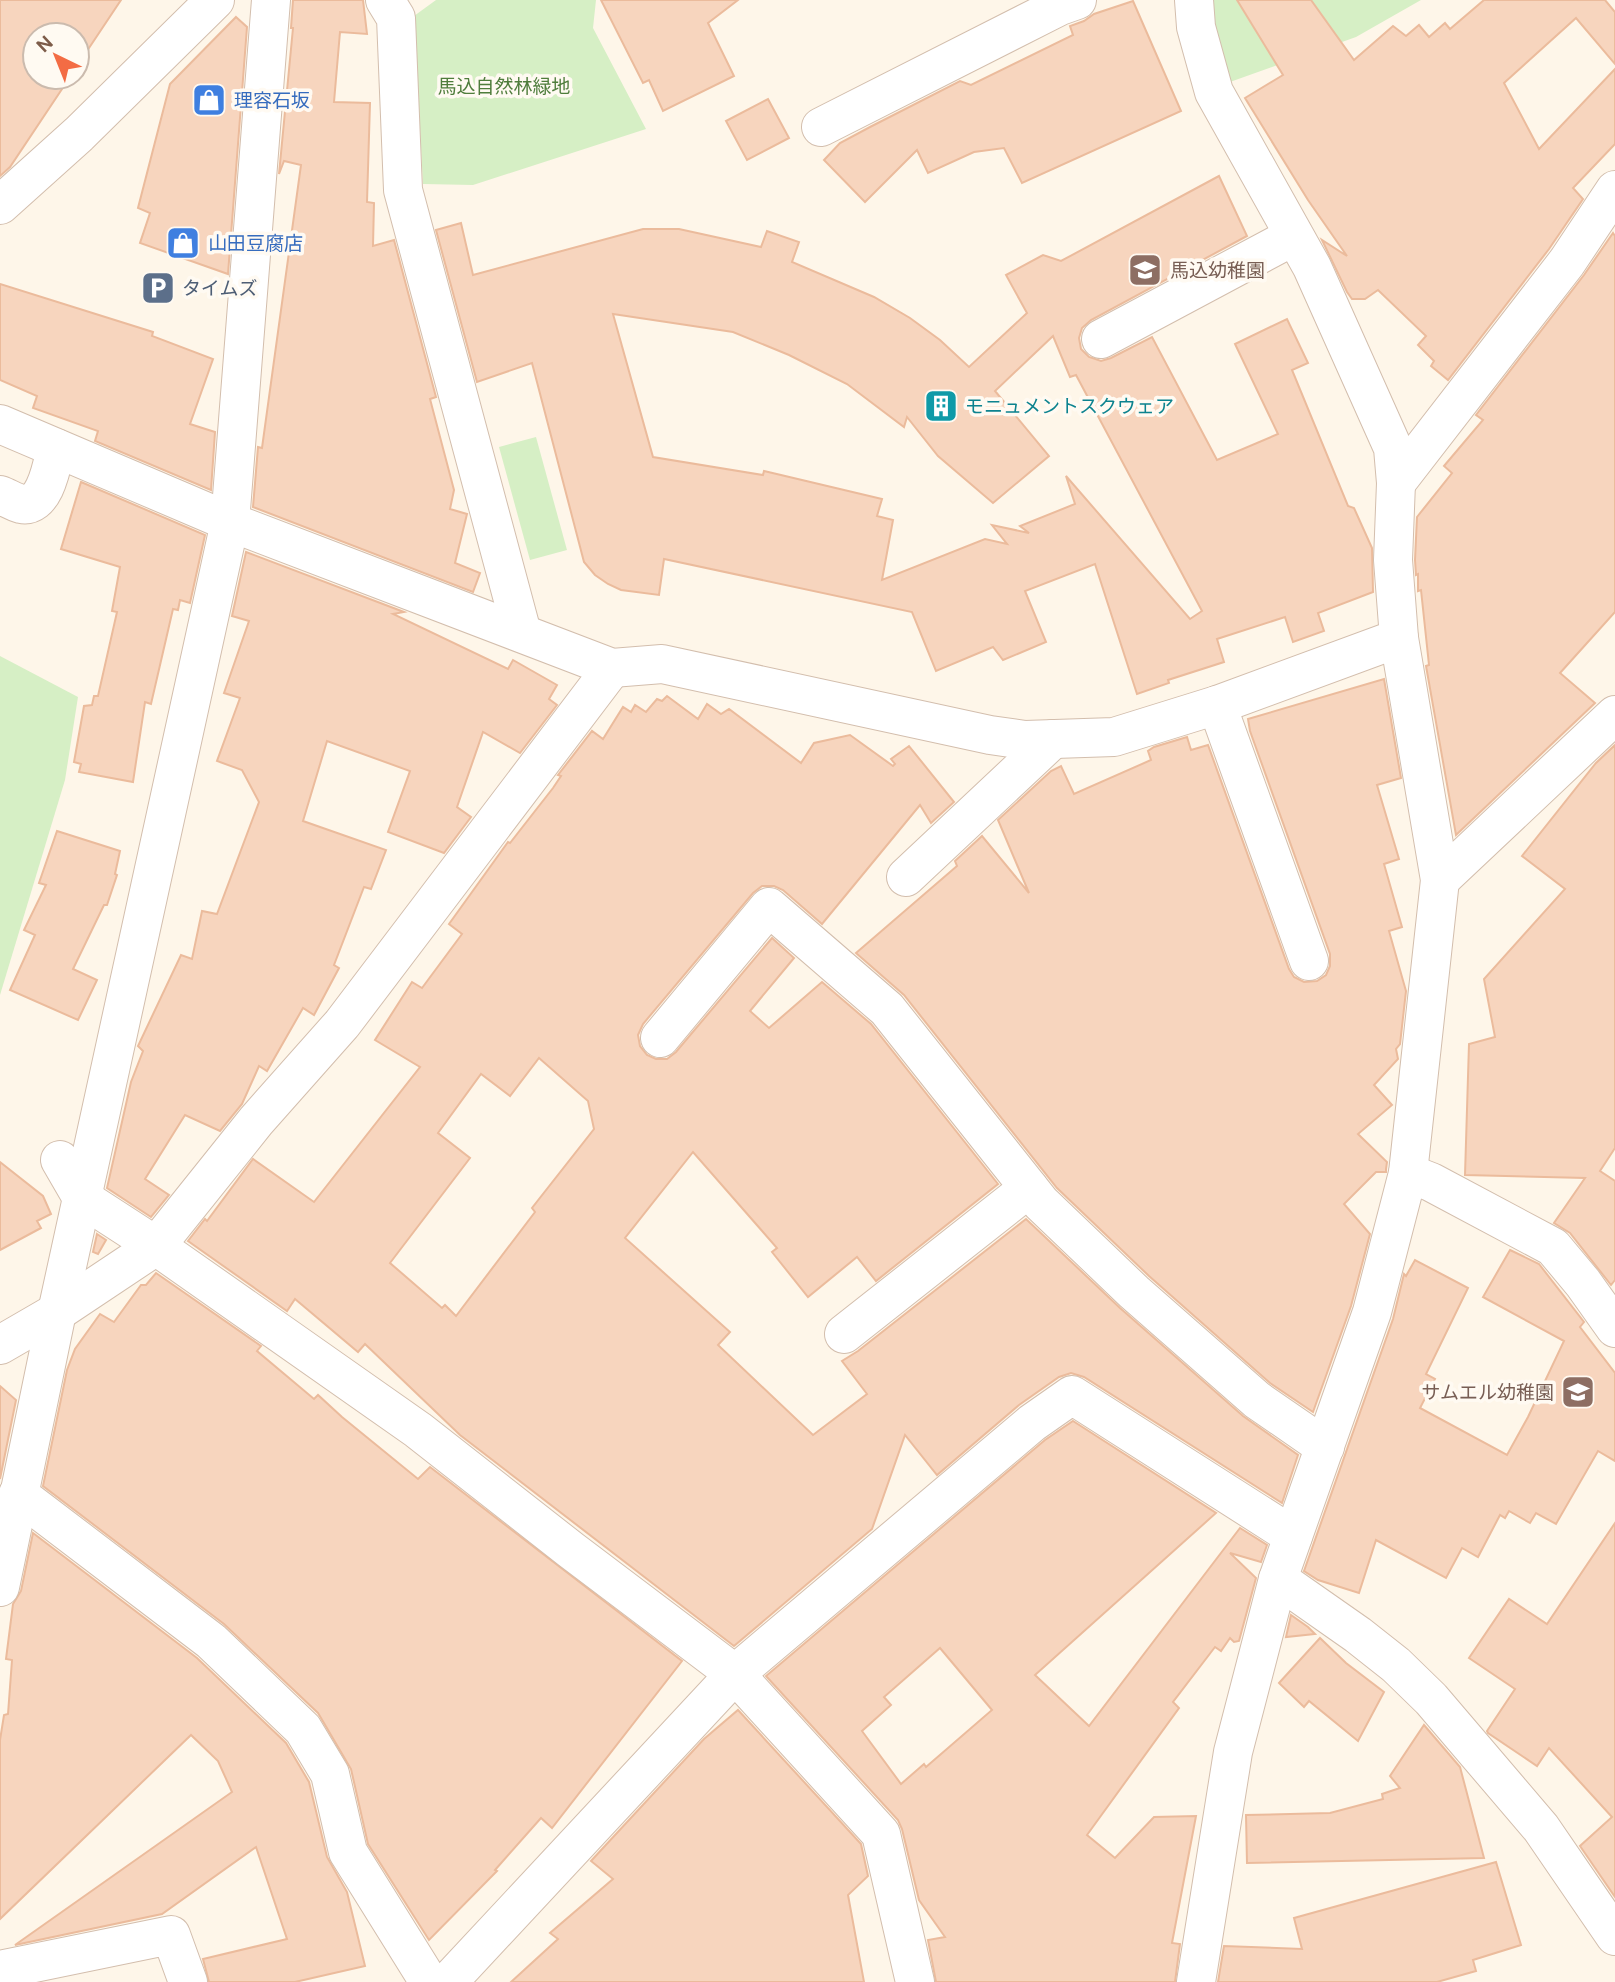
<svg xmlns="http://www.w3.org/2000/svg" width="1615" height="1982" font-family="'DM Sans','Noto Sans JP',sans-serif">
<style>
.green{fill:#d6efc5}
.building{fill:#f7d5be;stroke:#ebbb9c;stroke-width:2;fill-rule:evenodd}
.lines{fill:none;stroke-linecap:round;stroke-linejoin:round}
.minor-casing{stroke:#d3bead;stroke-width:40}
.minor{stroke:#fff;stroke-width:38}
.labels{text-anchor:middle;stroke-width:7;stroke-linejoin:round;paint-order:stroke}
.park-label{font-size:19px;fill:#4f7d3c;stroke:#fffaf2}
.shop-label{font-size:19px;fill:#366cbe;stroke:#fffaf2;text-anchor:start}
.education-label{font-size:19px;fill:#785e54;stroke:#fffaf2;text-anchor:start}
.service-label{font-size:19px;fill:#4e5e75;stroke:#fffaf2;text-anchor:start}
.culture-label{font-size:19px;fill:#0d838f;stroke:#fffaf2;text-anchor:start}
</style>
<rect width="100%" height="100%" fill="#fef6e9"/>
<g class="green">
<path d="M436 0H596L593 28 646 129 473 185 423 184 414 16Z"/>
<path d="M1208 0H1239L1254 28 1297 0H1421L1356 37 1230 82Z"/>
<path d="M536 437 567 550 530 560 499 447Z"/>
<path d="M0 656 78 697 65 780 0 995Z"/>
</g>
<g class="building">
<path d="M0 0H121L77 66V35H35V77H70L10 167 0 176Z"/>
<path d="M293 0H363L367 34 340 32 334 102 370 103 367 202 374 203 373 246 394 240 436 397 430 399 454 490 450 509 467 514 455 563 480 573 473 592 253 507 258 447 262 448 301 165 284 161 279 174 293 28H291Z"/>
<path d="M601 0H738L708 23 734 76 663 111 649 80 643 83Z"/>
<path d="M1237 0H1311L1354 60 1393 26 1406 36 1419 25 1429 37 1445 23 1450 29 1484 0H1605L1615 12V64L1576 18 1504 83 1539 149 1615 69V144L1573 188 1583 199 1549 249 1448 380 1431 366 1434 361 1418 345 1426 336 1378 290 1365 299H1352L1347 292 1322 240 1347 256 1308 200 1245 98 1283 75Z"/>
<path d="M1133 1 1181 111 1022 183 1004 148 974 152 928 173 917 150 865 202 824 160 840 143 870 127 960 81 971 85 1073 35 1070 26 1084 21 1094 14Z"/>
<path d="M236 17 247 27 228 274 140 243 150 213 138 208 170 84Z"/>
<path d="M768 99 789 138 747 160 726 121Z"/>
<path d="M1219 176 1247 236 1091 320 1082 328 1079 338 1081 349 1089 357 1101 361 1111 358 1152 337 1217 460 1278 434 1235 344 1287 319 1308 363 1292 370 1348 506 1354 508 1372 548 1373 592 1318 613 1324 631 1293 642 1285 617 1217 639 1224 662 1168 680 1169 683 1137 694 1095 564 1025 591 1046 642 1003 660 993 647 936 671 912 612 664 559 659 595 621 590 608 584 595 575 584 562 532 363 477 382 436 230 461 223 473 275 643 229H679L761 247 767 231 799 242 792 262 874 297 910 318 940 340 969 367 1027 313 1006 275 1043 255 1061 261ZM613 314 733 332 789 355 847 384 904 427 907 417 938 456 993 503 1049 456 995 391 1053 336 1070 377 1076 375 1202 611 1190 619 1066 476 1075 504 1020 526 1029 533 992 525 1007 544 985 539 882 580 893 520 877 516 882 499 764 471 763 475 653 457Z"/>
<path d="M1613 233 1615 236V612L1560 673 1595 703 1456 835 1426 666 1429 665 1421 590 1418 591V574L1416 575 1415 560 1417 517 1452 473 1444 466 1483 420 1476 415 1584 275Z"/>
<path d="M0 284 153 332 152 336 213 359 190 424 215 432 211 490 95 441 98 431 33 408 37 396 0 380Z"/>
<path d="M81 482 205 535 190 603 180 600 178 610 173 609 151 704 145 702 133 782 79 772 81 764 74 762 84 706 92 705 94 696H98L117 612 112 611 120 567 61 549Z"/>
<path d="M246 552 404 612 393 614 508 669 513 660 557 685 549 699 557 705 520 753 483 732 457 807 471 817 444 853 388 832 410 771 327 741 303 821 386 850 371 889 364 887 334 965 339 968 314 1015 303 1008 267 1071 259 1066 242 1104 220 1131 185 1115 145 1179 169 1195 151 1217 107 1188 131 1082 143 1051 138 1046 181 955 192 959 202 911 217 914 259 802 242 770 217 761 240 698 224 693 249 621 232 616Z"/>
<path d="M1384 679 1401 778 1377 785 1399 859 1384 864 1402 927 1389 931 1406 991 1400 1044 1396 1049 1398 1059 1374 1085 1392 1105 1358 1134 1387 1162 1386 1169V1172H1376L1344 1204 1370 1234 1351 1306 1313 1412 1270 1383 1149 1276 1057 1188 904 995 856 953 957 866 955 861 982 836 1029 893 998 820 1051 771 1061 766 1074 794 1151 760 1148 751 1154 747 1187 737 1191 750 1208 745 1289 969 1294 977 1304 982 1317 981 1326 975 1330 966V954L1250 731 1248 719Z"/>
<path d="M667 696 698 719 707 704 721 714 729 709 801 763 814 743 850 735 893 766 895 764 891 759 909 746 954 802 931 823 920 805 822 924 783 890 774 886H762L753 893 643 1024 638 1035 640 1046 647 1055 656 1059H667L676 1052 772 938 794 958 750 1011 769 1028 822 982 871 1024 998 1184 876 1281 857 1257 808 1297 772 1252 777 1248 693 1152 625 1238 730 1332 718 1345 813 1435 867 1394 842 1361 858 1351 1026 1219 1120 1308 1243 1416 1298 1455 1282 1503 1084 1377 1071 1373 1059 1377 1019 1405 937 1475 905 1435 872 1529 734 1646 460 1435 365 1344 358 1352 295 1299 287 1311 188 1241 205 1219 207 1221 253 1159 314 1202 420 1067 375 1040 412 982 422 988 462 934 449 924 508 842 510 843 553 788 561 776 558 775 592 731 603 739 623 707 631 712 635 705 646 712 657 699 662 701ZM539 1058 588 1101 594 1129 532 1208 535 1212 456 1316 445 1305 442 1308 390 1263 470 1158 438 1133 481 1074 510 1096Z"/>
<path d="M1615 745V1148L1600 1171 1615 1181V1280L1611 1285 1570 1233 1554 1223 1585 1178 1465 1175 1469 1044 1495 1037 1484 979 1565 889 1522 856 1596 763Z"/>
<path d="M57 831 120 851 115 874 117 875 107 905H104L73 969 97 980 78 1020 10 990 35 935 24 930 46 885 39 883Z"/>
<path d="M0 1162 43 1196 51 1214 37 1221 41 1228 0 1250Z"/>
<path d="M97 1234 106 1240 98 1254 93 1252Z"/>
<path d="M1510 1250 1539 1264 1584 1322 1580 1327 1615 1373V1461L1598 1451 1556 1524 1536 1513 1530 1523 1509 1511 1505 1518 1500 1515 1478 1557 1462 1548 1446 1578 1376 1540 1359 1593 1318 1580 1304 1571 1393 1319 1404 1274 1406 1276 1415 1260 1468 1288 1426 1374 1435 1379 1420 1408 1507 1455 1528 1417 1564 1341 1483 1297Z"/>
<path d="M156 1273 261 1346 257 1351 314 1399 318 1395 342 1417 418 1479 430 1467 682 1661 552 1828 541 1818 495 1870 497 1871 429 1940 368 1844 351 1769 318 1713 224 1624 43 1486 67 1370 75 1349 100 1314 114 1322 141 1285H146Z"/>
<path d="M0 1386 16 1400 0 1479Z"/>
<path d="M1073 1421 1216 1513 1035 1675 1089 1726 1240 1528 1267 1545 1261 1562 1230 1553 1256 1578 1239 1641 1234 1642 1230 1638 1221 1651 1215 1647 1173 1702 1179 1708 1087 1835 1115 1858 1154 1817 1196 1816 1172 1943 1180 1944 1175 1982H936L928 1940 945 1937 919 1900 902 1829 898 1820 766 1676 1045 1440ZM940 1648 992 1710 926 1767 924 1764 901 1784 862 1731 891 1705 884 1697Z"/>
<path d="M1615 1523V1897L1580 1846 1612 1817 1549 1748 1537 1766 1488 1733 1487 1731 1515 1689 1469 1658 1509 1599 1547 1624Z"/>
<path d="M33 1533 197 1658 286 1743 309 1782 327 1857 347 1892 365 1966 295 1982H209L203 1959 287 1939 256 1847 162 1914 15 1945 232 1792 218 1761 191 1735 0 1919V1740L4 1715 8 1714 12 1660 6 1659 13 1604 21 1591Z"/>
<path d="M1291 1615 1308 1627 1315 1634 1286 1637Z"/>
<path d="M1320 1638 1346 1663 1384 1692 1358 1741 1309 1701 1304 1707 1279 1683Z"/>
<path d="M738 1710 861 1844 868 1876 848 1895 864 1982H511L558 1939 550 1933 613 1879 591 1861 704 1739Z"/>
<path d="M1424 1725 1460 1767 1484 1858 1247 1863 1246 1815 1330 1813 1383 1799 1382 1794 1400 1788 1390 1776Z"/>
<path d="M1496 1862 1521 1945 1473 1960 1476 1971 1437 1982H1218L1224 1946 1302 1949 1294 1918Z"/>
</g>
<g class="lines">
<defs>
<g id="minor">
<path d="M385 0 396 18 403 190 522 633"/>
<path d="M1194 0 1196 27 1214 92 1312 267 1393 448 1396 483 1393 560 1399 638 1440 880 1408 1173 1372 1312 1278 1579 1233 1752 1196 1982"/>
<path d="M821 127 1060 6 1077 0"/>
<path d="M0 205 79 134 215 0"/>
<path d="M1101 339 1294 236"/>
<path d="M0 424 230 522 612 668 662 664 990 735 1025 740 1114 737 1217 705 1399 638"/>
<path d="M1396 483 1567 262 1615 190"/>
<path d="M0 495C6 497 14 502 21 504 45 509 52 465 56 448"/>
<path d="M1217 705 1309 961"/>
<path d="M906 877 1053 739"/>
<path d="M1440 880 1615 715"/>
<path d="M660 1038 769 907 887 1009 1041 1203 1134 1292 1257 1400 1325 1447"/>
<path d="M60 1160 82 1198 156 1246 418 1430 571 1550 735 1674 881 1834 915 1982"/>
<path d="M1408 1173 1431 1182 1553 1247 1583 1283 1615 1328"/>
<path d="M844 1334 1029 1188"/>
<path d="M0 1345 57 1312 156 1246 256 1121 342 1024 612 668"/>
<path d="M18 1494 211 1641 303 1729 330 1774 348 1852 429 1982"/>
<path d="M1278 1579 1358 1635 1396 1665 1431 1699 1541 1828 1615 1936"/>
<path d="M0 1587 57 1312 230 522 271 0"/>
<path d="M0 1970 171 1935 188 1982"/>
<path d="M448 1982 735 1674 1032 1423 1072 1395 1293 1536"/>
</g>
</defs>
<use href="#minor" class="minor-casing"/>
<use href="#minor" class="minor"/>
</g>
<defs>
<symbol id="shop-square" viewBox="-11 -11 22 22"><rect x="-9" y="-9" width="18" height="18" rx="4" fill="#3f7fe0" stroke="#fffaf2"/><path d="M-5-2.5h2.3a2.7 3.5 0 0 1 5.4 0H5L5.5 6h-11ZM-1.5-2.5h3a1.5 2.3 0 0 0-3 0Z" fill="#fff"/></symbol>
<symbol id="school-square" viewBox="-11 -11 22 22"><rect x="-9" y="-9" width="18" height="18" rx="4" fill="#8d6e63" stroke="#fffaf2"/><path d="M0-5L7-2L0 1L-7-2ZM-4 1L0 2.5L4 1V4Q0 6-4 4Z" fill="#fff"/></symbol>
<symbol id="parking-square" viewBox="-11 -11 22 22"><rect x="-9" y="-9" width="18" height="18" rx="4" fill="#5c6f8a" stroke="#fffaf2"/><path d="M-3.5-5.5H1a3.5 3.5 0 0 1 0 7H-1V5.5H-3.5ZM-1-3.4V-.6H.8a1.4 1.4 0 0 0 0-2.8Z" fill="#fff"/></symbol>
<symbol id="building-square" viewBox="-11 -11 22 22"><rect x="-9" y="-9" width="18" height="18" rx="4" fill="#0f9aa8" stroke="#fffaf2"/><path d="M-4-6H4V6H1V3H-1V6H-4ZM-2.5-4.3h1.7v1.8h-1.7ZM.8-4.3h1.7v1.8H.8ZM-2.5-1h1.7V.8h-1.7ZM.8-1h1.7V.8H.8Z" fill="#fff"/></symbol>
</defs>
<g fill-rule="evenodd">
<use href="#shop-square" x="190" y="81" width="38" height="38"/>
<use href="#shop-square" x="164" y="224" width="38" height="38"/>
<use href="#school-square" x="1126" y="251" width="38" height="38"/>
<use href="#parking-square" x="139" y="269" width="38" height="38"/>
<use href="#building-square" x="922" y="387" width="38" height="38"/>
<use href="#school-square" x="1559" y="1373" width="38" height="38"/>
</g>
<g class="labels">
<g class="park-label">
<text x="504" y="93">馬込自然林緑地</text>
</g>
<g class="shop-label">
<text x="234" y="107">理容石坂</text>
<text x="208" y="250">山田豆腐店</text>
</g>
<g class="education-label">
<text x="1170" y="277">馬込幼稚園</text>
<text x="1554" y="1399" text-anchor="end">サムエル幼稚園</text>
</g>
<g class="service-label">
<text x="182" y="295">タイムズ</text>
</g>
<g class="culture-label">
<text x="965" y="413">モニュメントスクウェア</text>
</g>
</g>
<g transform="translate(56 56) rotate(317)"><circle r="33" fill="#fffaf2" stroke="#cbbbae" stroke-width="2"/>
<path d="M0-5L12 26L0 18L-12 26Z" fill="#f36c44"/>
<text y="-10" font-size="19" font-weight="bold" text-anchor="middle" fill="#7d5c49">N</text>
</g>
</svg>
